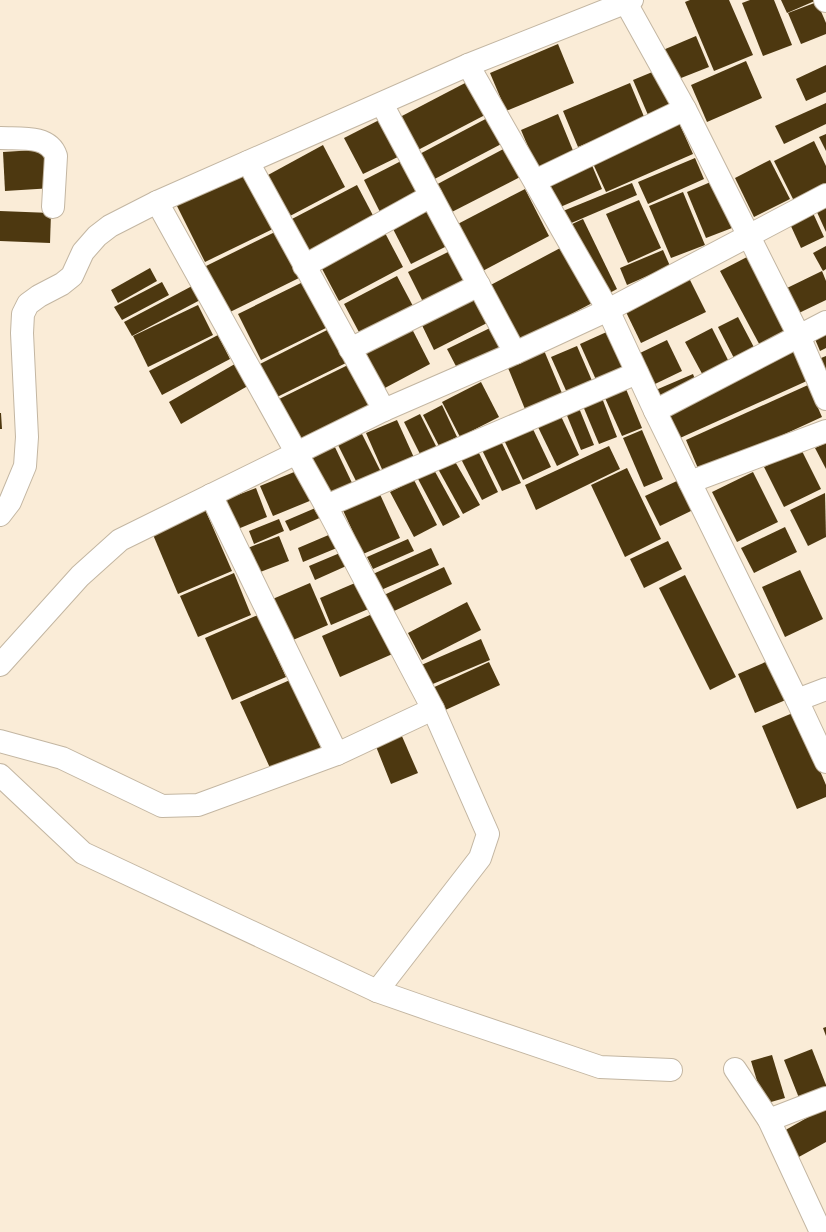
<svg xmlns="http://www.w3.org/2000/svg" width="826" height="1232" font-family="'Work Sans',sans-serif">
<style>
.building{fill:#4d3810}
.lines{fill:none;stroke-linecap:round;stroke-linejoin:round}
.minor-casing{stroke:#c3b6a2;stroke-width:24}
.minor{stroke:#fff;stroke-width:22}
</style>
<rect width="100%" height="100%" fill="#faecd7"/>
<g class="building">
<path d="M690 0H729L753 55 714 71 685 2Z"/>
<path d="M750 0H774L792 45 763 56 742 3Z"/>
<path d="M781 0H817L787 13Z"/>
<path d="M817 2 826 23V34L801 44 788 13Z"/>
<path d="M696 36 709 67 676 80 663 50Z"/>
<path d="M558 44 574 83 506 111 490 73Z"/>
<path d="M746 61 762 98 707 122 691 85Z"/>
<path d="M826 65V92L806 101 796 79Z"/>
<path d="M662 68 677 103 648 115 633 80Z"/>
<path d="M467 82 485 115 418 150 400 117Z"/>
<path d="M630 83 645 119 578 147 563 111Z"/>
<path d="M826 103V124L784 144 775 126Z"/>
<path d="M558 114 574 153 537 168 521 130Z"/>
<path d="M493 115 507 141 427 183 414 157Z"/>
<path d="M387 116 406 153 363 174 344 138Z"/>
<path d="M677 118 693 154 606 192 590 157Z"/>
<path d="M826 134V151L819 137Z"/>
<path d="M814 141 826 166V188L795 203 774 161Z"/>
<path d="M323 145 345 187 290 216 268 175Z"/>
<path d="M509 146 524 175 446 215 432 187Z"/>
<path d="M51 149 53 188 5 191 3 152Z"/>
<path d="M695 158 704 179 648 204 638 182Z"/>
<path d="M405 159 425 197 383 218 364 180Z"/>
<path d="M770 160 790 199 754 217 735 178Z"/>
<path d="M591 163 602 189 558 208 547 182Z"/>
<path d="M250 168 279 226 205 262 176 204Z"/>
<path d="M713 181 732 228 706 238 687 192Z"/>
<path d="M632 183 637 195 569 224 563 211Z"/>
<path d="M357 185 377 223 312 259 290 220Z"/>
<path d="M525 189 549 236 477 274 452 227Z"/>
<path d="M683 192 705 245 671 258 649 206Z"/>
<path d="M639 200 661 248 628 263 606 214Z"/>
<path d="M826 205V232L816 210Z"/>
<path d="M432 207 451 244 411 264 392 227Z"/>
<path d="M0 211 51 213 50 243 0 241Z"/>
<path d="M813 213 824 237 801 248 790 224Z"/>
<path d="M583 219 617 289 604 296 570 225Z"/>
<path d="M279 230 303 276 228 313 204 267Z"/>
<path d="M384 231 403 267 339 301 320 265Z"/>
<path d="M564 246 594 302 515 344 485 288Z"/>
<path d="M826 246V269L823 271 813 253Z"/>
<path d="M456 248 474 283 426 308 408 272Z"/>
<path d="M663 250 670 266 627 285 620 268Z"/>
<path d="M747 257 792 338 764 353 720 271Z"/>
<path d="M150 268 157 281 118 303 111 290Z"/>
<path d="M822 271 826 281V300L799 313 787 288Z"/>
<path d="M397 276 414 308 361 336 344 304Z"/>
<path d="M689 278 706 312 641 343 625 310Z"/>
<path d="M309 279 332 325 261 360 238 314Z"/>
<path d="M162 282 169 295 122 320 114 307Z"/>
<path d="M194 285 202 299 132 336 124 322Z"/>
<path d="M473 290 489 322 434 350 418 317Z"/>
<path d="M198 305 213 335 148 367 133 336Z"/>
<path d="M738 317 757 353 737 364 718 327Z"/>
<path d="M333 327 350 361 275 398 258 365Z"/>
<path d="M411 327 430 364 383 389 363 353Z"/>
<path d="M492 327 504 350 459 372 447 349Z"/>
<path d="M826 327V348L820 351 812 332Z"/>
<path d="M712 328 732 368 706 381 685 342Z"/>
<path d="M611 330 629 367 597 382 580 344Z"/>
<path d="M218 335 230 359 162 395 149 371Z"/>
<path d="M667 340 682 371 655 384 640 353Z"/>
<path d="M577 346 593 383 568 395 551 357Z"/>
<path d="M543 348 564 398 527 414 506 363Z"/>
<path d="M794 349 809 380 680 438 666 407Z"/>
<path d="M826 356V382L816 360Z"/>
<path d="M240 361 253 383 181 424 169 402Z"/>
<path d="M350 364 370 405 297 441 277 400Z"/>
<path d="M693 374 698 387 656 405 651 392Z"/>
<path d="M481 382 499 417 460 437 442 402Z"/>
<path d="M808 385 822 417 700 473 686 440Z"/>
<path d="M626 389 642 428 622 436 605 398Z"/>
<path d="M602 398 617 437 599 444 583 406Z"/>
<path d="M442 405 457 437 439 446 423 415Z"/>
<path d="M579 408 594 445 581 450 566 413Z"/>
<path d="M0 413H1L2 429H0Z"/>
<path d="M420 414 440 454 424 462 404 422Z"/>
<path d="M560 414 579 455 557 466 537 425Z"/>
<path d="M397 420 416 462 385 476 366 433Z"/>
<path d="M532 427 551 467 523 480 504 440Z"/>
<path d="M360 430 381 472 357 483 336 441Z"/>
<path d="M642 430 663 479 644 487 623 438Z"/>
<path d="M500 439 521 483 502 491 481 448Z"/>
<path d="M333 443 353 485 328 497 308 455Z"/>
<path d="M826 443V469L815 448Z"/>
<path d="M609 446 620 469 536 510 525 485Z"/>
<path d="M477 449 498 492 482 500 460 457Z"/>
<path d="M801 449 821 489 784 507 764 467Z"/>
<path d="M453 458 480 505 463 514 437 467Z"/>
<path d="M433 468 460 517 443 526 417 477Z"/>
<path d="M627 468 661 539 625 557 591 485Z"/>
<path d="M299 470 312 500 273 516 260 486Z"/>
<path d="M753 472 778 522 737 542 712 492Z"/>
<path d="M414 480 437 525 414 537 390 492Z"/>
<path d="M679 480 693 510 660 526 645 496Z"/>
<path d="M256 488 267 517 233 531 222 501Z"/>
<path d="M378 490 400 538 363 554 341 506Z"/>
<path d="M825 493 826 537 808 546 790 510Z"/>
<path d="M320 506 324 516 290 531 285 521Z"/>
<path d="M204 507 232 571 178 594 151 530Z"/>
<path d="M279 519 284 531 254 544 249 531Z"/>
<path d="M785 527 797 552 754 573 741 548Z"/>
<path d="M338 531 344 545 303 562 298 548Z"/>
<path d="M279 536 289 561 255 574 245 549Z"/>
<path d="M408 539 414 551 373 569 367 557Z"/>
<path d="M668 541 682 569 644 588 630 559Z"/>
<path d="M431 548 439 565 381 590 373 574Z"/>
<path d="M347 550 353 563 315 580 309 566Z"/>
<path d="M444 567 452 584 392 612 384 595Z"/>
<path d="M800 570 823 619 785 637 762 587Z"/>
<path d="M234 573 251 615 198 637 180 596Z"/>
<path d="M685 575 736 677 710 690 659 588Z"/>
<path d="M362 580 373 607 331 625 320 598Z"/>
<path d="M310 583 328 625 286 643 268 601Z"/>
<path d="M467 602 481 630 422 660 408 633Z"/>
<path d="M379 611 397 652 340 677 322 636Z"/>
<path d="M258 615 286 677 232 700 205 638Z"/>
<path d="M481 639 490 660 428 686 419 666Z"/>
<path d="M770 660 788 699 755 713 738 674Z"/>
<path d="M489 662 500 685 441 712 430 689Z"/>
<path d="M290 680 321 748 271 770 240 702Z"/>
<path d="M795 712 826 785V797L797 809 762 726Z"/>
<path d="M401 734 418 773 391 784 375 744Z"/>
<path d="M826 1027V1036L823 1028Z"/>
<path d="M812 1049 826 1085V1093L801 1103 784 1060Z"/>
<path d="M772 1055 785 1098 764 1104 751 1061Z"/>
<path d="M826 1107V1142L797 1158 782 1132Z"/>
</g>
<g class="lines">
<defs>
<g id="minor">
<path d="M825 0 826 1"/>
<path d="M626 3 685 109 799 336 826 399"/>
<path d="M468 65 608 310 655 411 797 700 826 689"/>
<path d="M382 104 515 353"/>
<path d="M0 138C18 139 49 134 56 156L53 207"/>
<path d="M248 162 384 410"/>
<path d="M535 181 685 109"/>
<path d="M304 266 431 196"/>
<path d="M350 349 479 285"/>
<path d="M655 411 826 322"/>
<path d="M690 482 826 431"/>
<path d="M211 495 337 754"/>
<path d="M326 506 637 373"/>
<path d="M0 515 10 502 25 466 27 437 22 333 23 314 28 304 39 296 62 284 72 276 83 252 97 236 110 226 157 202 468 65 632 0"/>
<path d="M0 665 80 576 120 540 384 410 515 353 608 310 826 195"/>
<path d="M797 700 826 762"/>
<path d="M0 741 62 758 162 806 198 805 337 754 433 709 326 506 157 202"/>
<path d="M0 775 83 853 377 991 440 1013 600 1067 671 1070"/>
<path d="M377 991 480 858 488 834 433 709"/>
<path d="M735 1069 769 1120 821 1232"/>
<path d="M769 1120 826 1098"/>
</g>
</defs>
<use href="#minor" class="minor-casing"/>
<use href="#minor" class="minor"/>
</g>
</svg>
